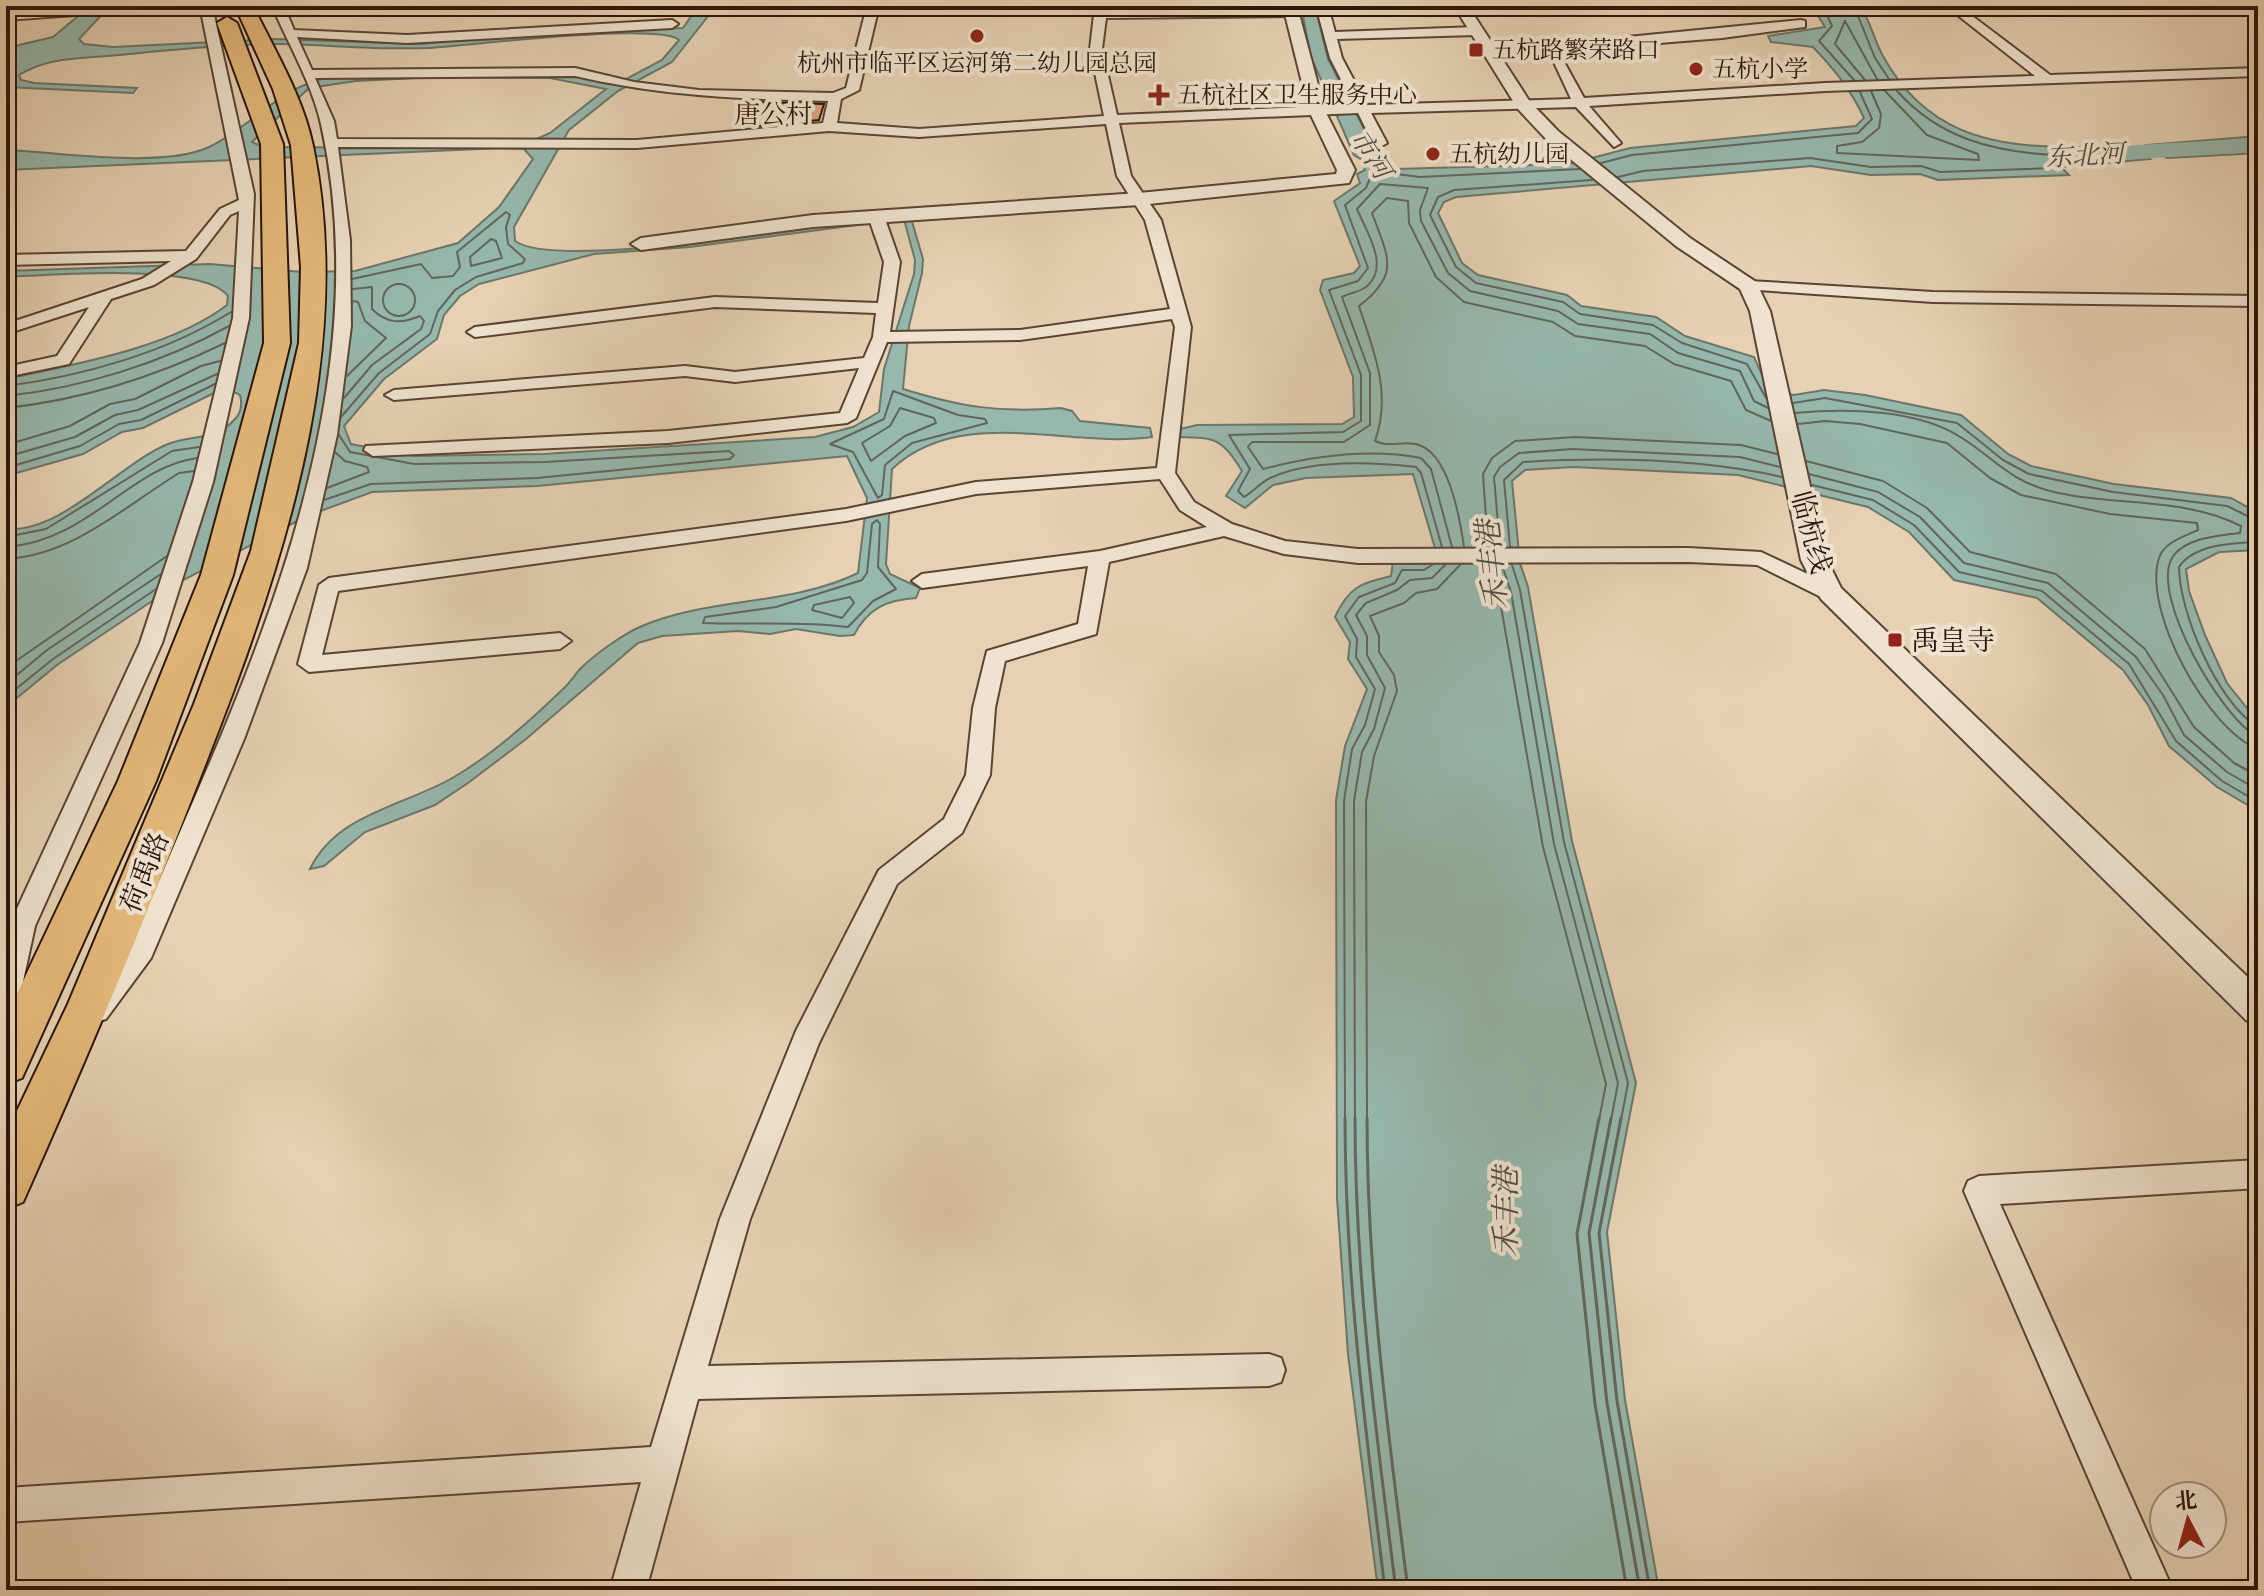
<svg xmlns="http://www.w3.org/2000/svg" width="2264" height="1596" font-family="'Old Standard TT','Noto Serif SC',serif">
<style>
.water{fill:#96b8ad;stroke:#6c776c;stroke-width:2;fill-rule:evenodd}
.lines{fill:none;stroke-linecap:round;stroke-linejoin:round}
.shore-far1{stroke:#61665c;stroke-width:2}
.shore{stroke:#61665c;stroke-width:3}
.river{fill:#96b8ad;fill-rule:evenodd}
.building{fill:#dba37e;stroke:#2c150a;stroke-width:2}
.minor-casing{stroke:#5a4434;stroke-width:4}
.tertiary-casing{stroke:#5a4434;stroke-width:4}
.primary-casing{stroke:#2c150a;stroke-width:4}
.minor{fill:#efe2ce;fill-rule:evenodd}
.tertiary{fill:#efe2ce;fill-rule:evenodd}
.primary{fill:#e3b97a;fill-rule:evenodd}
.poi-dot{fill:#8f2418;stroke:#efe2ce;stroke-width:3}
.labels{text-anchor:middle;stroke-width:8;stroke-linejoin:round;paint-order:stroke}
.far-poi-label{font-size:24px;fill:#2c150a;stroke:#efe2ce;text-anchor:start}
.far-quarter-label{font-size:26px;fill:#2c150a;stroke:#efe2ce}
.far-water-label{font-size:26px;font-style:italic;fill:#514e43;stroke:#efe2ce}
.street-label{font-size:28px;fill:#2c150a;stroke:#efe2ce}
.poi-label{font-size:28px;fill:#2c150a;stroke:#efe2ce;text-anchor:start}
.water-label{font-size:30px;font-style:italic;fill:#514e43;stroke:#efe2ce}
</style>
<rect width="100%" height="100%" fill="#e6d2b3"/>
<filter id="stains"><feTurbulence type="fractalNoise" baseFrequency=".0025" numOctaves="4"/><feColorMatrix values="0 0 0 0 .2 0 0 0 0 .09 0 0 0 0 .02 0 0 0 .5 -.17"/></filter>
<radialGradient id="worn" r=".72"><stop offset=".6" stop-color="#630" stop-opacity="0"/><stop offset="1" stop-color="#630" stop-opacity=".3"/></radialGradient>
<g class="water">
<path d="M90 6H110L79 39 84 44 113 47 275 39 420 44 534 33 683 28 698 6H716L672 62 618 91 569 130 514 227 515 241C555 270 800 228 860 221L864 224 690 247 594 254 479 284 460 296 444 315 437 339 384 379 344 426 351 444 414 456 544 454 815 437 853 427 879 412 884 369 914 274 915 260 905 223V218H911L923 259 922 273 909 326 903 389C961 407 1000 413 1061 408L1072 411 1080 421 1150 428 1152 437C1068 449 962 404 892 469L886 564 890 574 920 588 916 598C887 600 868 608 854 635L840 636 796 629 770 634 738 631 662 636 638 643 526 739 468 783 435 805 365 832 324 866 310 869C337 813 405 806 454 777 492 755 530 721 562 690 570 683 575 674 582 667 597 653 623 634 642 626 709 597 791 606 858 573L867 498 847 456 537 486 372 492 307 516 185 579 57 665 6 707V529C62 533 119 464 168 444 193 434 215 442 236 418 242 411 242 403 240 395L230 390 214 393 143 428 122 432 83 454 6 476V379C75 364 171 348 227 305L228 296C203 262 49 275 6 277V271L210 264 302 272 355 271 458 243 499 207 533 159 524 149 501 148 6 170V150C59 152 162 169 209 147 253 126 281 85 331 77L564 75 617 84 662 60 679 40C658 22 465 46 427 48 378 50 330 45 281 44 227 44 172 50 118 55 82 59 50 56 19 75L21 80 34 83 137 88 133 93 6 87V48L53 37ZM437 77 550 78 606 89 550 133 530 142 434 148 263 147 252 142 309 88 356 81Z"/>
<path d="M1301 6H1315L1328 59 1382 164 1395 169 1569 164 1630 148 1856 126 1864 118C1851 90 1835 70 1813 47L1771 42 1768 36 1825 27 1812 6H1860C1871 22 1874 40 1883 56 1924 131 1988 147 2068 147 2098 147 2125 142 2150 159L2061 167 2069 175 1938 180 1920 174 1871 175 1811 166 1456 197 1444 202 1438 213 1462 263 1478 275 1567 295 1581 306 1656 317 1685 336 1754 357 1769 390 1794 395 1824 390 1865 395 1961 415 2008 454 2031 466 2114 484 2231 498 2258 513V550L2219 552 2186 569 2189 591 2205 635 2227 683 2258 722V811L2217 787 2169 746 2148 705 2123 670 2037 598 1954 580 1909 532 1868 507 1738 475 1573 467 1525 470 1512 481 1520 563 1528 587 1572 841 1636 1083 1607 1232 1625 1400 1659 1590H1378L1348 1354 1337 1198 1336 800 1345 746 1367 689 1348 659 1350 642 1335 617C1349 587 1359 584 1391 576L1393 561 1423 563 1435 548 1413 474 1306 478 1273 485 1245 508 1226 496 1242 471C1221 438 1217 438 1178 437L1180 429 1197 425 1342 424 1354 417 1353 377 1320 290 1323 280 1354 273 1360 266 1334 201 1360 183 1357 174 1365 170 1362 160 1354 155 1311 57Z"/>
<path d="M2258 136V153L2167 158 2147 145Z"/>
</g>
<g class="lines">
<g class="shore-far1">
<path d="M1823 6 1832 26 1819 41 1854 80"/>
<path d="M1854 6 1875 58 1889 79"/>
<path d="M1865 80 1835 44 1845 21 1877 79"/>
<path d="M1871 91 1881 114 1879 128 1862 142 1837 146V153L1979 160 1978 154 1927 135 1885 91"/>
<path d="M1601 163 1632 155 1858 133 1872 119 1860 92"/>
<path d="M1618 177 1643 171 1810 158 1871 167 1921 166 1940 172 2052 168 2058 160 2055 155C1993 152 1939 138 1897 91"/>
<path d="M1592 180 1454 190 1438 197 1430 215 1456 267 1476 283 1563 302 1580 314 1653 325 1682 343 1747 364 1766 398"/>
<path d="M491 239 496 241 502 258 471 266 470 257Z"/>
<circle cx="399" cy="300" r="16"/>
<path d="M347 376 386 338 365 321 358 302 353 301"/>
<path d="M6 386C83 376 165 353 231 312"/>
<path d="M893 391 958 415 985 419 987 423 912 443 885 465 882 495 878 498 853 452 830 444 884 419Z"/>
<path d="M6 396C82 388 162 363 229 326"/>
<path d="M344 398 372 365 421 329 424 321 420 316C401 324 387 324 372 309V287L353 289"/>
<path d="M1793 403 1825 398 1957 423 2003 460 2029 474 2113 492 2227 506 2258 521"/>
<path d="M6 408C81 400 157 376 225 343"/>
<path d="M900 408 934 418 936 423 905 436 871 461 862 443 890 426Z"/>
<path d="M1795 413C1846 408 1918 409 1962 438 1995 459 2009 480 2050 491 2113 507 2182 496 2241 526L2240 533C2220 535 2184 538 2172 558 2150 596 2222 719 2258 737"/>
<path d="M341 417 379 373 430 334 438 311 455 290 476 277 523 263 525 259 508 244 506 227 510 215 506 212 457 252 460 267 453 276 432 278 421 264 352 279"/>
<path d="M1798 424 1825 421 1860 424 1947 443 1990 478 2021 495 2110 514 2197 523 2198 530C2185 536 2164 542 2159 558 2142 611 2208 730 2258 749"/>
<path d="M6 445 70 426 110 404 135 399 201 366 220 361"/>
<path d="M6 457 75 437 115 415 138 410 217 374"/>
<path d="M1806 461 1883 481 1927 508 1970 552 2056 574 2145 649 2194 727 2234 763 2258 776"/>
<path d="M6 468 80 446 119 424 141 420 215 384"/>
<path d="M1809 474 1878 492 1920 517 1964 563 2048 583 2136 657 2163 695 2184 735 2227 772 2258 790"/>
<path d="M1812 485 1873 500 1914 525 1959 572 2042 591 2129 664 2176 741 2222 781 2258 802"/>
<path d="M327 488 369 472 367 467 345 461 335 452"/>
<path d="M324 500 371 484 537 478 730 459 734 455 729 451 545 462 414 464 350 452 339 435"/>
<path d="M877 520 880 524 878 567 896 589 873 601 848 627C799 621 752 625 703 623L705 617 776 607 862 580 867 573 872 524Z"/>
<path d="M6 537 46 529 172 451 199 447"/>
<path d="M2258 542C2233 543 2194 544 2179 567 2179 612 2218 704 2258 727"/>
<path d="M6 547C89 541 130 467 197 458"/>
<path d="M1442 547 1421 473 1416 467C1372 462 1311 459 1270 478 1260 483 1253 492 1244 497L1238 491 1250 469 1229 435 1343 432 1361 421V375L1329 290 1358 281 1368 268 1345 205 1366 188 1373 171 1420 177 1580 169"/>
<path d="M1452 547 1431 469 1421 458C1369 448 1313 456 1263 469L1248 447 1252 442H1344L1370 425V373L1342 297C1350 293 1359 292 1366 287 1391 267 1366 231 1357 209L1380 184 1428 188 1420 210 1421 221 1448 273 1470 291 1558 311 1578 324 1650 334 1678 353 1740 371 1754 401 1768 408"/>
<path d="M1464 547C1460 519 1449 455 1419 445 1405 440 1388 448 1375 441 1392 393 1374 352 1359 306 1401 274 1388 257 1372 213L1387 198 1408 201 1409 223 1436 277 1464 302 1553 322 1575 336 1645 346 1674 364 1731 381 1746 410 1771 421"/>
<path d="M1488 547 1483 474 1492 458 1515 441 1575 437 1741 445 1777 454"/>
<path d="M1500 547 1494 477 1500 467 1519 453 1572 449 1740 457 1780 467"/>
<path d="M1510 547 1504 480 1523 462C1608 457 1699 458 1782 477"/>
<path d="M6 559C73 555 124 507 179 473L194 471"/>
<path d="M1490 565 1499 595 1543 847 1606 1084 1599 1120"/>
<path d="M1502 565 1511 592 1554 844 1618 1083 1611 1120"/>
<path d="M1512 565 1520 590 1564 842 1628 1083 1621 1120"/>
<path d="M850 597 854 603 842 618 812 610 814 605Z"/>
<path d="M6 668 167 556"/>
<path d="M6 684 47 650 161 574"/>
<path d="M6 697 53 659 156 589"/>
<path d="M1345 1120 1344 801 1352 749 1365 725 1375 689 1356 657 1357 639 1345 616 1359 597 1395 583 1402 570H1424L1432 565"/>
<path d="M1355 1120 1354 801 1362 752 1374 729 1385 688 1367 655V636L1356 615 1366 603 1397 590 1410 580 1432 578 1445 565"/>
<path d="M1367 1120 1366 802 1374 756 1397 691 1394 675 1379 652V636L1370 616 1404 603 1416 593 1437 589 1460 565"/>
</g>
<g class="shore">
<path d="M1345 1118C1345 1276 1366 1433 1385 1590"/>
<path d="M1355 1118C1355 1276 1376 1433 1396 1590"/>
<path d="M1367 1118C1367 1276 1388 1433 1408 1590"/>
<path d="M1599 1118 1577 1234 1595 1404 1627 1590"/>
<path d="M1611 1118 1589 1233 1607 1403 1640 1590"/>
<path d="M1621 1118 1599 1233 1617 1401 1650 1590"/>
</g>
<path class="river" d="M2258 138V152L2086 162 2074 155 2086 148Z"/>
</g>
<path class="building" d="M753 102 795 103 824 104 819 120 749 127Z"/>
<g class="lines">
<defs>
<g id="minor">
<path d="M94 6H149L143 10 6 20V12Z"/>
<path d="M200 6H212L254 194 249 318 213 482 162 643 35 926 22 986 20 1061 16 1070 6 1074 9 926 140 643 193 482 233 318 239 211 230 215 196 259 154 285 111 299 69 364 6 377V367L57 356 89 307 6 334V324L142 279 171 261 6 265V255L186 251 220 209 239 200Z"/>
<path d="M272 6H284L294 30 407 35 672 20 678 24 672 28 407 43 297 37 312 70 575 68 634 82 699 90 833 93 846 88 867 6H879L859 90 841 99 837 123 919 129 1104 116 1090 49 1095 6H1107L1106 10 1291 8 1297 12 1291 16 1106 18 1102 49 1117 115 1354 105 1330 58 1316 6H1328L1335 32 1477 27 1483 31 1477 35 1337 39 1342 58 1367 105 1571 99 1546 45 1801 20 1805 21V27L1722 38 1558 51 1584 98 1825 83 2035 76 1946 6H1959L2050 75 2258 68V76L1825 91 1589 106 1621 143 1614 147 1576 107 1371 113 1387 143 1380 147 1373 143 1358 113 1119 123 1131 176 1161 220 1191 327 1175 473 1194 502 1232 524 1285 541 1358 549 1688 548 1761 552 1837 588 1840 593 1830 600 1823 598 1757 565 1688 562 1358 563 1284 554 1224 536 1109 562 1096 634 1005 661 995 708 990 775 962 833 897 884 819 1043 750 1219 708 1366 1269 1354 1281 1358 1285 1370 1281 1382 1269 1386 698 1399 646 1590H610L641 1482 6 1522V1488L651 1447 720 1219 796 1031 879 870 944 819 966 775 973 708 987 651 1078 624 1088 566 922 588 912 581 922 574 1100 551 1207 527 1180 510 1160 479 976 494 846 521 338 591 322 655 560 633 571 641 560 649 309 672 298 664 319 585 329 578 846 509 976 482 1157 468 1175 327 1172 319 1020 340 887 342 856 418 847 423 668 443 373 456 364 450 366 446 668 431 840 413 859 368 735 382 685 376 394 400 385 395 394 390 685 366 735 372 864 358 873 337 876 313 715 307 475 337 467 332 475 327 715 297 878 303 884 262 868 216 876 211 884 216 900 262 890 332 1020 330 1170 309 1145 220 1117 176 1106 124 919 137 829 131 637 148 338 147 350 240 351 326 337 435 307 568 244 739 151 958 106 1019 96 1022 86 1019 82 1010C94 986 118 971 129 947 153 898 173 847 195 797 286 588 372 355 321 124 312 84 288 43 272 6ZM575 76C661 96 740 99 828 101L823 123 637 140 337 139 334 121 315 78Z"/>
<path d="M1749 281 1933 292 2258 296V306L1933 302 1743 289 1741 286Z"/>
<path d="M2258 1160V1188L2000 1204 2173 1590H2137L1964 1191 1968 1181 1979 1176Z"/>
</g>
<g id="tertiary">
<path d="M1283 6H1297L1325 111 1355 170 1349 183 1139 205 813 227 641 250 631 244 641 238 813 215 1139 193 1336 174 1337 170 1309 111Z"/>
<path d="M1454 6H1468L1530 102 1558 131 1690 238 1756 282 1770 311 1827 560 1841 588 2258 987V1024L2246 1020 1821 599 1801 560 1750 311 1740 289 1676 246 1546 139 1518 109Z"/>
</g>
<g id="primary">
<path d="M235 6H253C275 51 303 97 313 146 360 372 267 609 185 816 134 946 80 1074 23 1202L6 1209V1134L68 1004 194 704 251 551 299 343 301 267 291 145 273 89Z"/>
<path d="M227 17 237 23 283 144 290 343 233 575 156 781 22 1078 6 1084V1017L118 781 201 575 264 343 261 144 217 23Z"/>
</g>
</defs>
<use href="#minor" class="minor-casing"/>
<use href="#tertiary" class="tertiary-casing"/>
<use href="#primary" class="primary-casing"/>
<use href="#minor" class="minor"/>
<use href="#tertiary" class="tertiary"/>
<use href="#primary" class="primary"/>
</g>
<g class="poi-dot">
<circle cx="977" cy="36" r="8"/>
<rect x="1468" y="42" width="16" height="16" rx="4"/>
<circle cx="1696" cy="69" r="8"/>
<path d="M1155 83h8v8h8v8h-8v8h-8v-8h-8v-8h8z"/>
<circle cx="1433" cy="154" r="8"/>
<rect x="1887" y="632" width="16" height="16" rx="4"/>
</g>
<g class="labels">
<g class="far-poi-label">
<text x="1492" y="58">五杭路繁荣路口</text>
<text x="977" y="71" text-anchor="middle">杭州市临平区运河第二幼儿园总园</text>
<text x="1712" y="77">五杭小学</text>
<text x="1177" y="103">五杭社区卫生服务中心</text>
<text x="1449" y="162">五杭幼儿园</text>
</g>
<g class="far-quarter-label">
<text x="773" y="123">唐公村</text>
</g>
<g class="far-water-label">
<text transform="translate(1371 154) rotate(57)" y="9">市河</text>
<text transform="translate(2085 155) rotate(-3)" y="9">东北河</text>
</g>
<g class="street-label">
<text transform="translate(1812 532) rotate(75)" y="10">临杭线</text>
<text transform="translate(144 872) rotate(-68)" y="10">荷禹路</text>
</g>
<g class="poi-label">
<text x="1911" y="650">禹皇寺</text>
</g>
<g class="water-label">
<text transform="translate(1492 565) rotate(-96)" y="10">禾丰港</text>
<text transform="translate(1506 1212) rotate(-90)" y="10">禾丰港</text>
</g>
</g>
<rect width="2264" height="1596" fill="none" stroke="#e6d2b3" stroke-width="32"/>
<rect x="8" y="8" width="2248" height="1580" fill="none" stroke="#2c150a" stroke-width="4"/>
<rect x="16" y="16" width="2232" height="1564" fill="none" stroke="#2c150a" stroke-width="2"/>
<g transform="translate(2188 1520) rotate(354)"><circle r="38" fill="#efe2ce" stroke="#a19080" stroke-width="2"/>
<path d="M0-6L14 30L0 20L-14 30Z" fill="#8f2418"/>
<text y="-12" font-size="22" font-weight="bold" text-anchor="middle" fill="#2c150a">北</text>
</g>
<rect width="100%" height="100%" filter="url(#stains)"/>
<rect width="100%" height="100%" fill="url(#worn)"/>
</svg>
